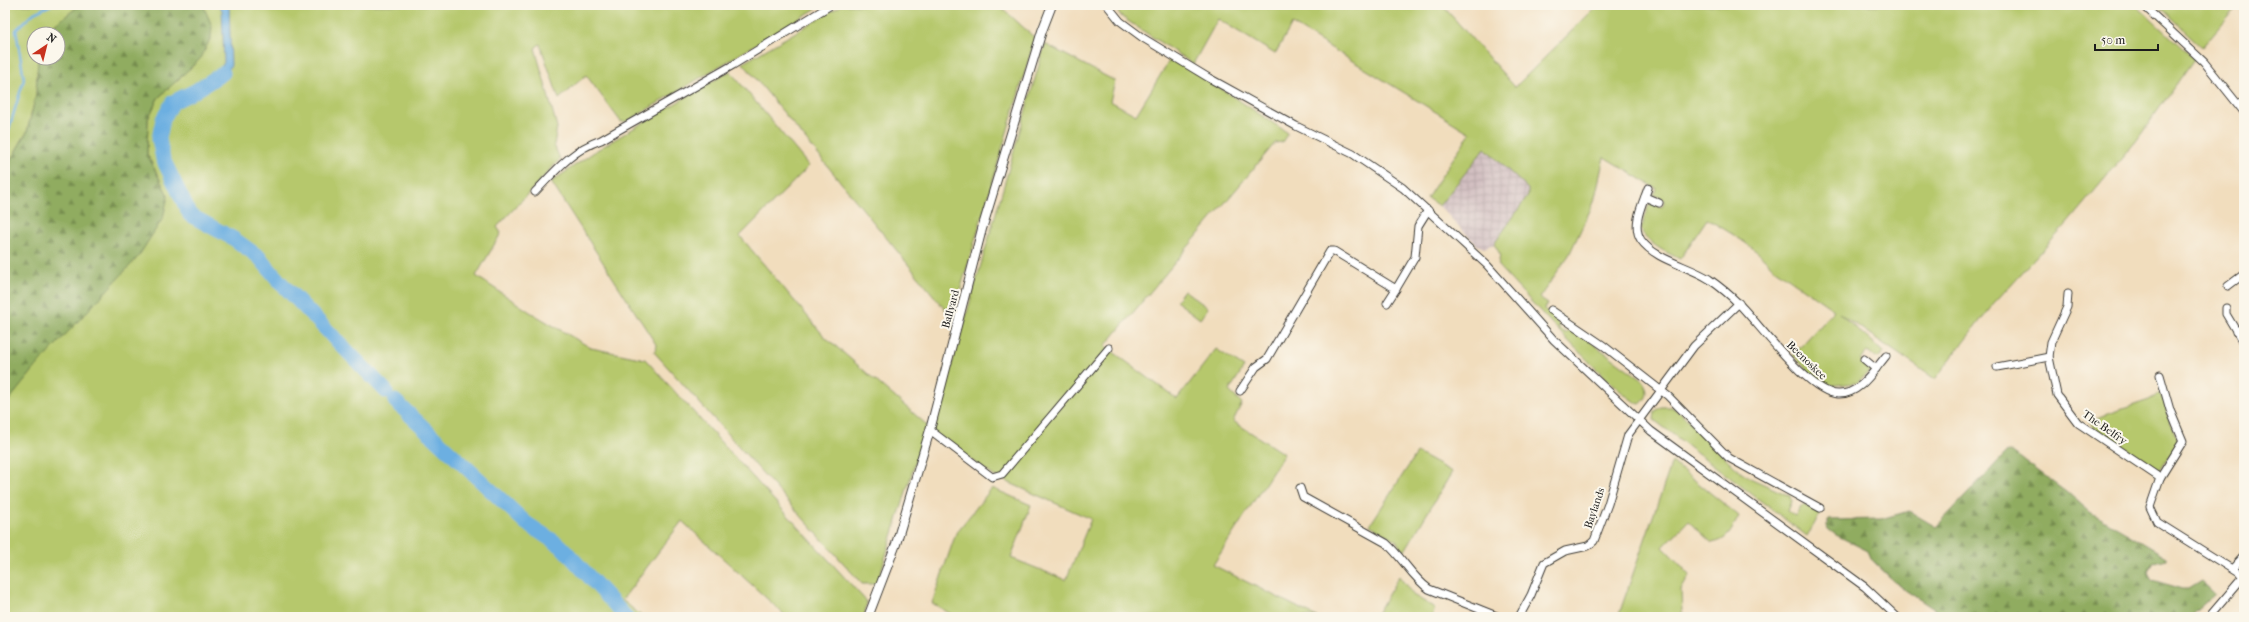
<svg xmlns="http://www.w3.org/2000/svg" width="2249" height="622" font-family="'IM FELL French Canon',serif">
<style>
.industrial{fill:url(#industrial-grid)}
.grass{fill:#b6c86c;stroke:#697244}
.forest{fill:url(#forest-firs);stroke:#56643e}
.water{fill:#6cafe1;stroke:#44667e}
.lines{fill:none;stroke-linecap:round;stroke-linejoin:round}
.stream{stroke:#6cafe1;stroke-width:2.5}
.river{stroke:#6cafe1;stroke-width:15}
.minor-casing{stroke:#3c3934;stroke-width:9}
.tertiary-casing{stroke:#3c3934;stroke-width:10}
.minor{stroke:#fff;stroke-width:7}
.tertiary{stroke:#fff;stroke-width:8}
.labels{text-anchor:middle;stroke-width:4;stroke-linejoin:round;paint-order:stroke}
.street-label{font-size:11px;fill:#1c1c1c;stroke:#fbf7ec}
</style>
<defs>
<pattern id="industrial-grid" width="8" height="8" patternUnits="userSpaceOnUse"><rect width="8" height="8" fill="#d2bfc1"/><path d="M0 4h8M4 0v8" fill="none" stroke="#b4a4a5"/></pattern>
<pattern id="forest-firs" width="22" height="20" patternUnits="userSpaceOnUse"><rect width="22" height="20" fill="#90ac60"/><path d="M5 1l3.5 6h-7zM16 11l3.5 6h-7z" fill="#758b4e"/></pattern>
</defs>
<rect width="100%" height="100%" fill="#fbf7ec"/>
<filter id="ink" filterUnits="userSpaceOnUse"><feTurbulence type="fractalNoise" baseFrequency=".025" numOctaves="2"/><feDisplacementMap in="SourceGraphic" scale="8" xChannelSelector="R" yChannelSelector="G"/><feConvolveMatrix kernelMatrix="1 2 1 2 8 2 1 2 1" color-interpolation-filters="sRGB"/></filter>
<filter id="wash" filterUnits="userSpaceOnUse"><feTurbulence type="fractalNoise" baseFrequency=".012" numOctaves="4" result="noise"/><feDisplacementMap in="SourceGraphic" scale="16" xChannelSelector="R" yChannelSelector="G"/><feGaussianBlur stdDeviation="0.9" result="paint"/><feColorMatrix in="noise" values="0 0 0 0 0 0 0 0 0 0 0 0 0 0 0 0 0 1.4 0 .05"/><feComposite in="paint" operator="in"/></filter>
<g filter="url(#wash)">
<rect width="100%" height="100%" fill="#f1ddbd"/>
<path class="industrial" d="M1485 147 1528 189V196L1494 244 1484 248 1477 245 1439 206Z"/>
<g class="grass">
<path d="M5 5H80L53 26 47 34H34V58H38L36 95 27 132 5 169Z"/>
<path d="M203 5H822L628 121 621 122 586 75 559 99 540 44 535 48 557 127 554 145 560 159 497 227 501 233 476 276 530 312 591 348 645 359 867 602 864 617H787L682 521 622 600 643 617H5V405L168 196 147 154 148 119 158 98 201 58Z"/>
<path d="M842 5H999L1035 38 952 318 743 63Z"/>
<path d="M1113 5H1442L1515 87 1598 5H2137L2194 59 2137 140 2066 225 1993 304 1935 379 1839 313 1883 352 1878 358 1867 352 1860 359 1872 369 1856 383 1826 386 1812 375 1793 355 1834 310 1772 267C1756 247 1729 232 1707 219L1680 259C1666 252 1649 245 1641 230L1648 207 1652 203 1662 207 1665 200 1654 195 1656 188 1604 157 1594 202 1569 255 1539 298 1548 304 1544 309 1558 319 1559 329 1565 333 1570 330 1577 332 1641 379C1648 387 1650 397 1640 404 1622 402 1517 286 1498 266L1500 254 1494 244 1528 196V189L1485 148 1439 206 1427 198 1470 133 1292 24 1275 54 1218 19 1193 64 1122 17Z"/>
<path d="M2157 5H2238L2202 47Z"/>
<path d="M1045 44 1115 81 1110 101 1136 115 1172 56 1288 133 1282 142 1275 143 1105 346 1177 399 1216 349 1244 367 1229 391 1242 403 1233 421 1284 454 1213 565 1317 617H956L932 603 956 533 992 488 1031 505 1011 558 1066 580 1091 519 994 476 932 433Z"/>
<path d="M730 71 809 166 740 236 824 336 927 425 877 584H862L654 352 657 346 551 182 597 150Z"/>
<path d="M1184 290 1208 308 1200 319 1176 301Z"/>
<path d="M2159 394 2165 403 2167 414 2179 441 2161 469 2159 470 2091 425 2088 421 2149 400Z"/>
<path d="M1661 407H1671L1679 411 1735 467 1750 478 1790 496 1791 501 1787 511 1795 516 1801 506 1804 505 1821 513 1807 536 1654 420 1655 411Z"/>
<path d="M1417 453 1452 472 1404 552 1397 541 1370 525Z"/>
<path d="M1672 462 1739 516C1731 531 1729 540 1712 543L1688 521 1663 547 1690 575 1681 590 1682 613 1691 617H1618Z"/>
<path d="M1399 576 1413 595 1435 608 1432 617H1375Z"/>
</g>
<g class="forest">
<path d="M80 5H203L212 26 211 37 201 58 158 98 148 119 147 154 168 196 163 218 138 257 40 362 5 405V169L27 132 36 95 38 58H58V34H47L53 26Z"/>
<path d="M2011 451 2067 492 2090 512 2167 557V559L2153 562 2148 571 2152 580 2183 589H2188L2201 581 2215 594 2189 617H1938L1934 609 1899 586 1872 560 1868 551 1836 535 1828 529 1826 525 1829 520 1881 519 1909 511 1936 527 2006 453Z"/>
</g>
<path class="water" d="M219 5H229L231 65 223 80 209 87 206 82 218 74 224 62 222 10Z"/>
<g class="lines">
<path class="stream" d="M5 142 24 79 16 30 34 13 51 5"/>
<g class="river">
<path d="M223 73 195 91 173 102 163 119 159 139 163 159 190 215 234 239 259 257 280 282 386 391"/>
<path d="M395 401 526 523 561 546 626 617"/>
</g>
</g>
</g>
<g filter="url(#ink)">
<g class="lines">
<defs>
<g id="minor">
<path d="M1107 5 1120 21 1143 38 1209 78 1296 126 1353 154 1403 188 1487 265 1554 340 1651 431 1865 587 1897 617"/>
<path d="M2143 5 2204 62 2244 112"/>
<path d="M1648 188C1643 203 1631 225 1641 240 1655 260 1689 266 1709 279 1719 286 1730 295 1739 304 1760 325 1809 393 1838 394 1860 395 1874 370 1886 356"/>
<path d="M535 192C555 171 572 150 601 140L733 65 831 5"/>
<path d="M1645 197 1659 203"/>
<path d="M2228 286 2244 274"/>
<path d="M2068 294 2067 307 2051 342 2049 357 2057 395 2078 423 2160 478 2150 507 2157 522 2243 576"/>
<path d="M1387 303 1396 289"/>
<path d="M2226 308V314L2244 344"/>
<path d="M1551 310 1604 346 1668 396 1729 458 1820 508"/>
<path d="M2236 332 2244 327"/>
<path d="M1864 359 1876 369"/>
<path d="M1997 367 2049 357"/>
<path d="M1240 391 1256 367 1267 359 1330 251H1334L1396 289 1415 257 1418 226 1428 210"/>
<path d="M930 430 992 477 1002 474 1109 348"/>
<path d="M2160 478 2183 441 2170 410 2160 375"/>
<path d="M1300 488 1303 497 1386 543C1402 557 1412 577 1429 589L1499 617"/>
<path d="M2233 568 2244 556"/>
<path d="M1519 617 1531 595 1544 563 1565 551 1588 546 1594 541 1608 504 1628 435 1694 346 1739 303"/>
<path d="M2209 617 2244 576"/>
</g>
<path id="tertiary" d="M868 617 896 544 930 430 982 229 1042 31 1052 5"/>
</defs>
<use href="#minor" class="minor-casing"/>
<use href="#tertiary" class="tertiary-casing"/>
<use href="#minor" class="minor"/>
<use href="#tertiary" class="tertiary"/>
</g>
</g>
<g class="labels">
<g class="street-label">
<text transform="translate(950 309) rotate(-75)" y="4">Ballyard</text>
<text transform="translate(1807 360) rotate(44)" y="4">Beenoskee</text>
<text transform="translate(2105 427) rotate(35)" y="4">The Belfry</text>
<text transform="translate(1594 508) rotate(-71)" y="4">Baylands</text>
</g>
</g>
<rect width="2249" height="622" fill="none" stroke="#fbf7ec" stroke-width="20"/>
<g transform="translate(46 46) rotate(35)"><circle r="19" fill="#fbf7ec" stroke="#a29f99"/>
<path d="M0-3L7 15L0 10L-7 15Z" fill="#c8321e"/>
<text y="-6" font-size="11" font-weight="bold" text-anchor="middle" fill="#1c1c1c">N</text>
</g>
<path d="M2095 44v6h63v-6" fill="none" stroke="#1c1c1c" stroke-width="2"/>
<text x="2101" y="44" font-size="12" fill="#1c1c1c" stroke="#fbf7ec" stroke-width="3" paint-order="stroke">50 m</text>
</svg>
